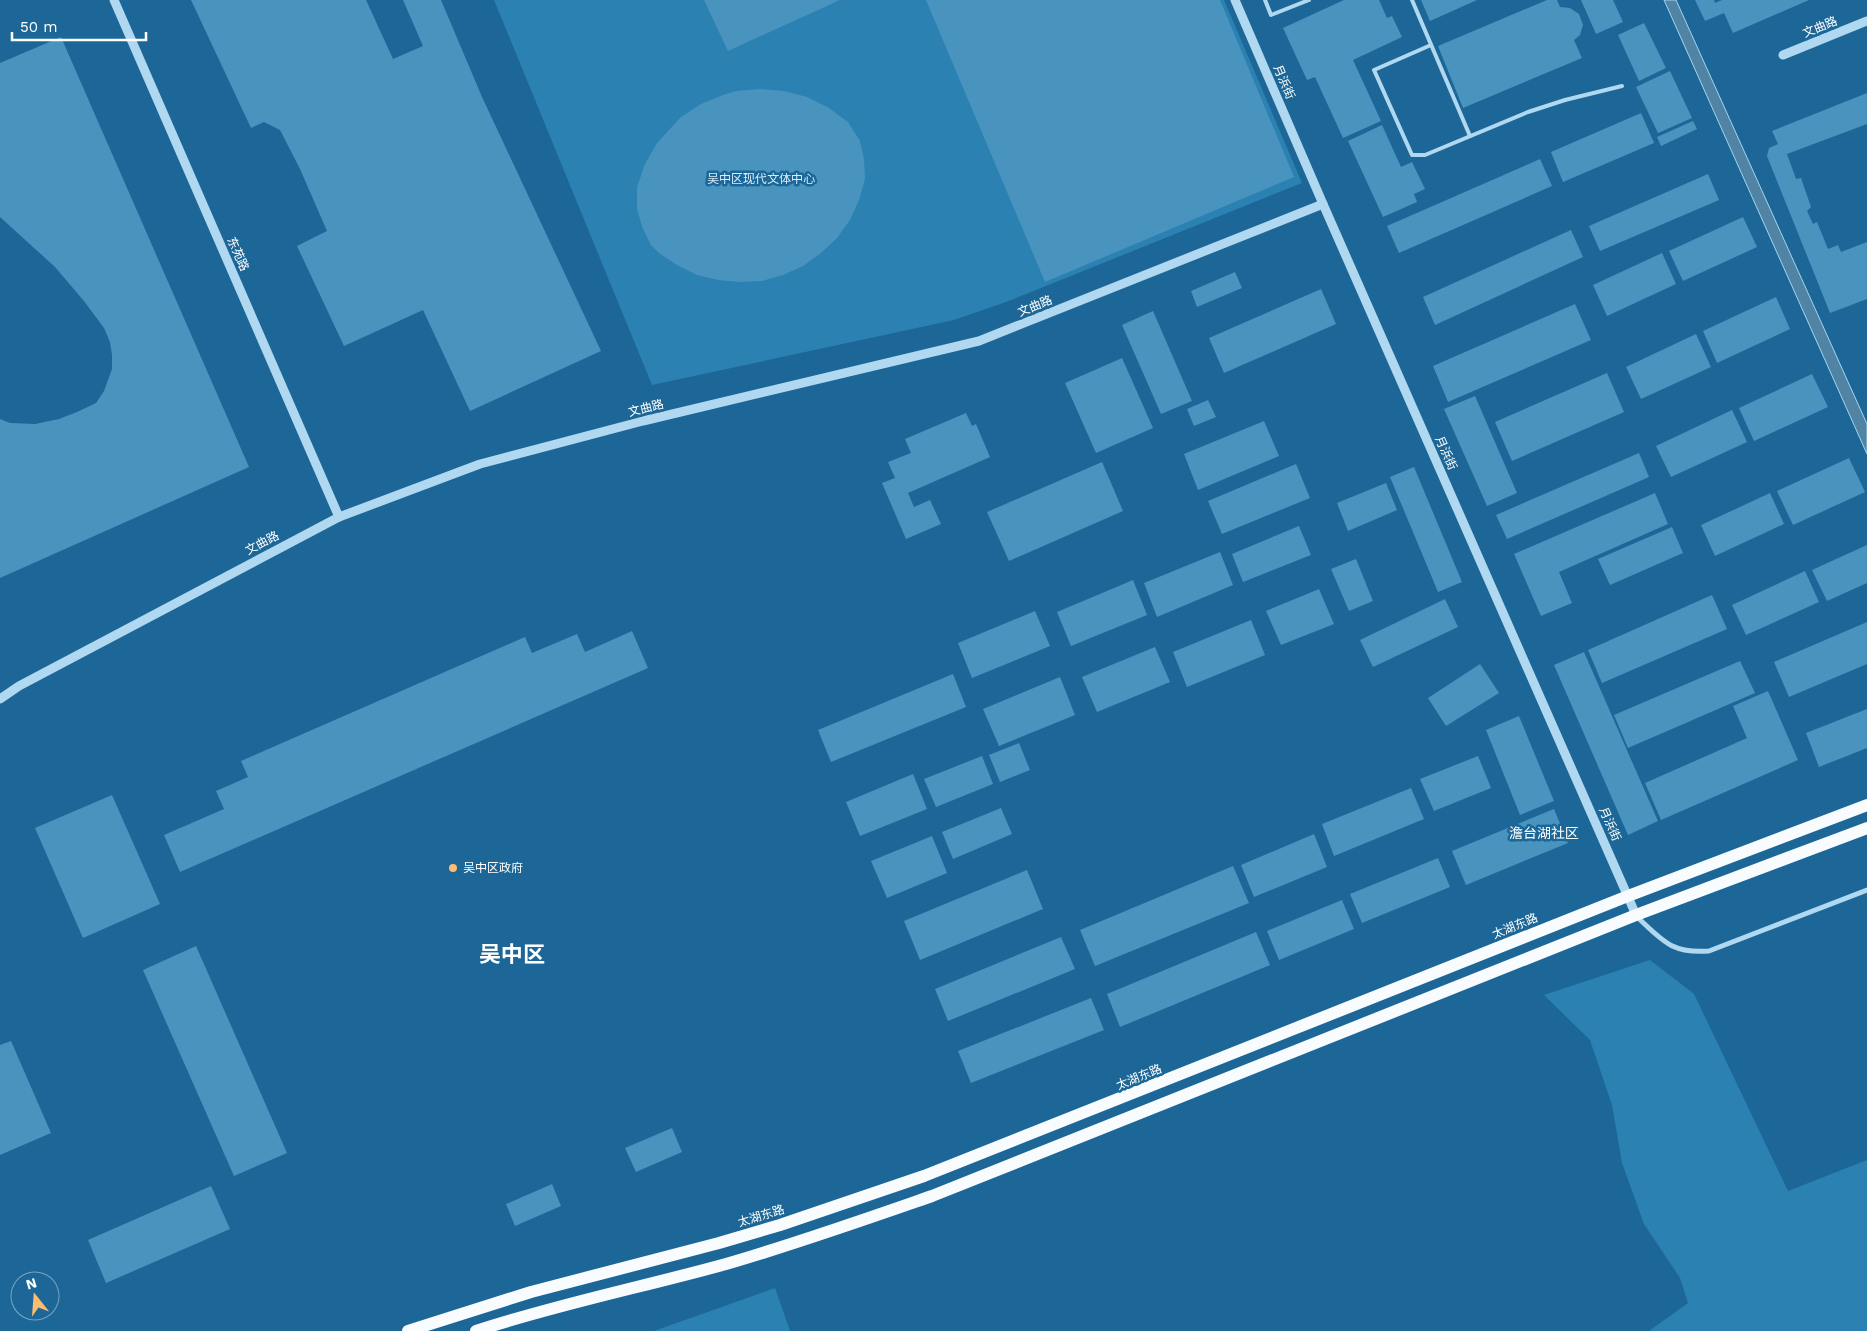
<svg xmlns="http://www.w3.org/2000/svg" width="1867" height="1331" font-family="'Work Sans','Noto Sans SC',sans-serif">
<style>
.green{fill:#2c81b3}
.water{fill:#5184a4;stroke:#a3d6f2}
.building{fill:#4993bf}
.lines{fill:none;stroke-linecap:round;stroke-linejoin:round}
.service{stroke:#b0d8f0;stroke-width:4}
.minor{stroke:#b0d8f0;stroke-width:5}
.tertiary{stroke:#b0d8f0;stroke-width:9}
.primary{stroke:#f9fcff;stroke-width:12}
.poi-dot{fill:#ffbc6f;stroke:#1c6797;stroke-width:2}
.labels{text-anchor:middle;stroke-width:5;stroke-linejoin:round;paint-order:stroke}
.street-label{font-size:12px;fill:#fff;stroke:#1c6797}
.park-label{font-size:12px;fill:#d7eefb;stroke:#1c6797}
.poi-label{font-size:12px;fill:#fff;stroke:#1c6797;text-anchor:start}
.neighbourhood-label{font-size:14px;fill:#fff;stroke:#1c6797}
.town-label{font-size:22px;font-weight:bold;fill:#fff;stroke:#1c6797}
</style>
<rect width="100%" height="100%" fill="#1c6797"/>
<g class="green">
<path d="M494 0H1224L1302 183 1006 302 954 320 652 385Z"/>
<path d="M1650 960 1694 994 1788 1191 1867 1160V1331H1649L1688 1303 1680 1278 1644 1224 1622 1163 1612 1105 1590 1040 1544 995Z"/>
<path d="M775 1288 790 1331H654Z"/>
</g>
<path class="water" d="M1664 0H1676L1867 424V454Z"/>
<g class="building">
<path d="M191 0H366L393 59 423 46 403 0H441L482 97 601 351 470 411 423 310 344 346 297 246 327 231 300 169 280 130 264 122 251 128Z"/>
<path d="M704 0H840L728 51Z"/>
<path d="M926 0H1220L1294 177 1045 282Z"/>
<path d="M1344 0H1379L1387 18 1392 16 1402 37 1353 60 1381 121 1343 138 1315 77 1307 80 1283 28Z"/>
<path d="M1421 0H1477L1430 21Z"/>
<path d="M1547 0H1557L1560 7 1570 8 1579 14 1583 25 1580 35 1574 40 1582 58 1463 108 1438 46Z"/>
<path d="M1581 0H1613L1623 22 1596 34Z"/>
<path d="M1695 0H1714L1715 3 1722 0H1809L1733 33 1724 13 1705 21Z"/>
<path d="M1644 23 1666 68 1639 81 1618 35Z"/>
<path d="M61 37 249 467 0 578V419L10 423 35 424 59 419 77 412 96 403 104 391 112 369V355L110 342 104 328 84 301 55 267 0 217V63Z"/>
<path d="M1670 71 1692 118 1658 133 1636 87Z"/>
<path d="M760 89 784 91 807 97 829 108 848 122 860 141 864 159 865 179 859 200 850 220 837 238 821 253 803 266 783 275 762 281 740 282 718 280 697 275 677 265 659 253 651 245 643 229 637 209V187L645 164 657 143 681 117 701 104 723 95 736 91Z"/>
<path d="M1867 93V124L1787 154 1796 179 1801 178 1811 207 1807 211 1813 224 1817 222 1828 249 1838 245 1841 252 1867 242V299L1830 313 1767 156 1769 148 1778 144 1772 131Z"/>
<path d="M1641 113 1654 143 1563 182 1551 152Z"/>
<path d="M1693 121 1697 129 1661 146 1657 137Z"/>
<path d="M1382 125 1401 167 1412 162 1425 189 1414 194 1417 202 1383 217 1348 141Z"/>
<path d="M1540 159 1552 186 1399 253 1387 226Z"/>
<path d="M1708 174 1719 200 1600 251 1589 226Z"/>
<path d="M1743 217 1757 247 1683 281 1669 251Z"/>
<path d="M1571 230 1583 257 1435 325 1423 297Z"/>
<path d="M1662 253 1676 284 1607 316 1593 285Z"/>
<path d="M1235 272 1242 288 1197 307 1191 291Z"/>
<path d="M1321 289 1336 324 1224 373 1209 338Z"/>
<path d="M1776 297 1790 329 1717 363 1703 331Z"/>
<path d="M1575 304 1591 340 1448 402 1433 366Z"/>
<path d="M1153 311 1192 401 1161 414 1122 325Z"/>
<path d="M1696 334 1711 367 1641 399 1626 367Z"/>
<path d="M1122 358 1153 428 1096 453 1065 383Z"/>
<path d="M1607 373 1624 412 1512 461 1495 422Z"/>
<path d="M1812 374 1828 407 1754 441 1739 408Z"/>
<path d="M1475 396 1517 493 1487 506 1444 409Z"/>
<path d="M1208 400 1216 417 1194 426 1187 409Z"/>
<path d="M1732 410 1747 442 1671 477 1656 446Z"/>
<path d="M966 413 972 426 976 424 990 457 908 493 914 507 930 500 941 524 906 539 882 483 895 478 888 462 911 453 905 439Z"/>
<path d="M1264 421 1279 456 1198 490 1184 454Z"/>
<path d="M1639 453 1649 477 1507 539 1496 515Z"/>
<path d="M1849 458 1865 492 1793 525 1777 491Z"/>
<path d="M1102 462 1123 511 1009 561 987 512Z"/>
<path d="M1296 464 1310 498 1222 534 1208 501Z"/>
<path d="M1414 467 1462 582 1438 592 1390 477Z"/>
<path d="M1386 483 1397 510 1348 531 1337 503Z"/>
<path d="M1655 493 1668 524 1559 572 1572 603 1541 616 1514 554Z"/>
<path d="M1770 493 1784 524 1715 556 1701 525Z"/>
<path d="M1299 526 1311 555 1243 582 1232 554Z"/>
<path d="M1672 527 1683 553 1610 585 1598 559Z"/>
<path d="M1867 545V583L1827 601 1812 570Z"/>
<path d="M1220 552 1233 585 1157 617 1144 583Z"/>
<path d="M1356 559 1373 601 1349 611 1331 569Z"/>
<path d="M1805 571 1819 602 1746 635 1732 605Z"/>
<path d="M1133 580 1147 615 1071 646 1057 612Z"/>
<path d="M1319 589 1334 624 1281 645 1266 611Z"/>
<path d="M1712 595 1727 629 1602 683 1588 650Z"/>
<path d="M1445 599 1458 627 1373 667 1360 640Z"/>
<path d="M1035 611 1050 646 972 678 958 643Z"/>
<path d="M1251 620 1265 655 1187 687 1173 652Z"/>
<path d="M1867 622V664L1789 697 1774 662Z"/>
<path d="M632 631 648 668 180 872 164 835 224 809 216 791 248 777 241 761 525 637 532 653 577 634 585 652Z"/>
<path d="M1155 647 1170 682 1097 712 1082 677Z"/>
<path d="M1584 652 1658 821 1628 835 1554 665Z"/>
<path d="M1740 661 1755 693 1628 748 1614 715Z"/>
<path d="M1480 664 1499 693 1446 726 1428 698Z"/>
<path d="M953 674 966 707 831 762 818 730Z"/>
<path d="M1060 677 1075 715 999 746 983 709Z"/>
<path d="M1768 691 1798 760 1661 820 1645 783 1747 738 1733 706Z"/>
<path d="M1867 709V748L1819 767 1806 733Z"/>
<path d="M1519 716 1554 801 1520 815 1486 730Z"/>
<path d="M1019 743 1030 770 1000 782 989 755Z"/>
<path d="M982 756 993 784 936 807 924 779Z"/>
<path d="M1478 756 1491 788 1434 811 1420 779Z"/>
<path d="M913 774 927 809 860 836 846 802Z"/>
<path d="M1411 788 1424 819 1334 856 1322 824Z"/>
<path d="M112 795 160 904 83 938 35 828Z"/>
<path d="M1001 808 1012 834 953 859 942 832Z"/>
<path d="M1554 809 1568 843 1466 885 1452 851Z"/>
<path d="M1314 834 1327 867 1254 897 1241 865Z"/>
<path d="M932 836 947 873 887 898 871 861Z"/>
<path d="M1438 858 1450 887 1362 923 1350 894Z"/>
<path d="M1233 866 1249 903 1095 966 1080 930Z"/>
<path d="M1027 870 1043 909 920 960 904 921Z"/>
<path d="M1342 900 1354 929 1279 960 1267 931Z"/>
<path d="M1256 932 1270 965 1120 1027 1107 994Z"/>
<path d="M1061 937 1075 969 948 1021 935 989Z"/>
<path d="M196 946 287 1153 234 1176 143 970Z"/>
<path d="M1091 998 1104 1030 971 1083 958 1051Z"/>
<path d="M11 1041 51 1133 0 1155V1045Z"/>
<path d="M672 1128 682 1152 636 1172 625 1148Z"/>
<path d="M552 1184 561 1206 515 1226 506 1204Z"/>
<path d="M211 1186 230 1229 106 1283 88 1240Z"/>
</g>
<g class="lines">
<g class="service">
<path d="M1265 0 1271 15 1309 0"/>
<path d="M1412 0 1470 136"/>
<path d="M1431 45 1374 70 1412 155H1425L1528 112 1565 100 1622 86"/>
</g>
<path class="minor" d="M1636 916C1662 940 1671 954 1709 951L1867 890"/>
<g class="tertiary">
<path d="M114 0 339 517"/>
<path d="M1235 0 1323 204 1636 915"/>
<path d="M1783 55 1867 21"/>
<path d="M0 699 19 686 339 517 480 464 643 421 979 341 1323 204"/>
</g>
<g class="primary">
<path d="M408 1331 531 1292 719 1243 780 1225 924 1176 1628 896 1867 805"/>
<path d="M476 1331C558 1304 643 1287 726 1264 795 1244 863 1220 932 1196L1636 915 1867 828"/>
</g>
</g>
<circle class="poi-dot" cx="453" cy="868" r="5"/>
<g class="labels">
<g class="street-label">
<text transform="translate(1820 27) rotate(-22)" y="4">文曲路</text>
<text transform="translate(1284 82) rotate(67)" y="4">月浜街</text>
<text transform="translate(238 254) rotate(66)" y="4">东苑路</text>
<text transform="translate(1035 306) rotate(-22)" y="4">文曲路</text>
<text transform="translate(646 408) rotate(-14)" y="4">文曲路</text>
<text transform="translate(1446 453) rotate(66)" y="4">月浜街</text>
<text transform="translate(262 543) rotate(-28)" y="4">文曲路</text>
<text transform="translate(1610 824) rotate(66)" y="4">月浜街</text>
<text transform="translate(1515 926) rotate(-22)" y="4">太湖东路</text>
<text transform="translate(1139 1077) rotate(-22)" y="4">太湖东路</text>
<text transform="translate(761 1216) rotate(-17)" y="4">太湖东路</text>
</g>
<g class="park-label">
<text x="761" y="183">吴中区现代文体中心</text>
</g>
<g class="poi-label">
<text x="463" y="872">吴中区政府</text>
</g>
<g class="neighbourhood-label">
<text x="1544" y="838">澹台湖社区</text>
</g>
<g class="town-label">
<text x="512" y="962">吴中区</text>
</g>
</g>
<g transform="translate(35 1296) rotate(343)"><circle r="24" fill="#1c6797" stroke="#77a4c1"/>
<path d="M0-4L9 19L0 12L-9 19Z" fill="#ffbc6f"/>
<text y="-8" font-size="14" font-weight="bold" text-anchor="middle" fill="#ffffff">N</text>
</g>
<path d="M12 32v8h134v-8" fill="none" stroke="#ffffff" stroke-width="2.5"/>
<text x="20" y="32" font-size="15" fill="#ffffff" stroke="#1c6797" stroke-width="4" paint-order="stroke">50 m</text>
</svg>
